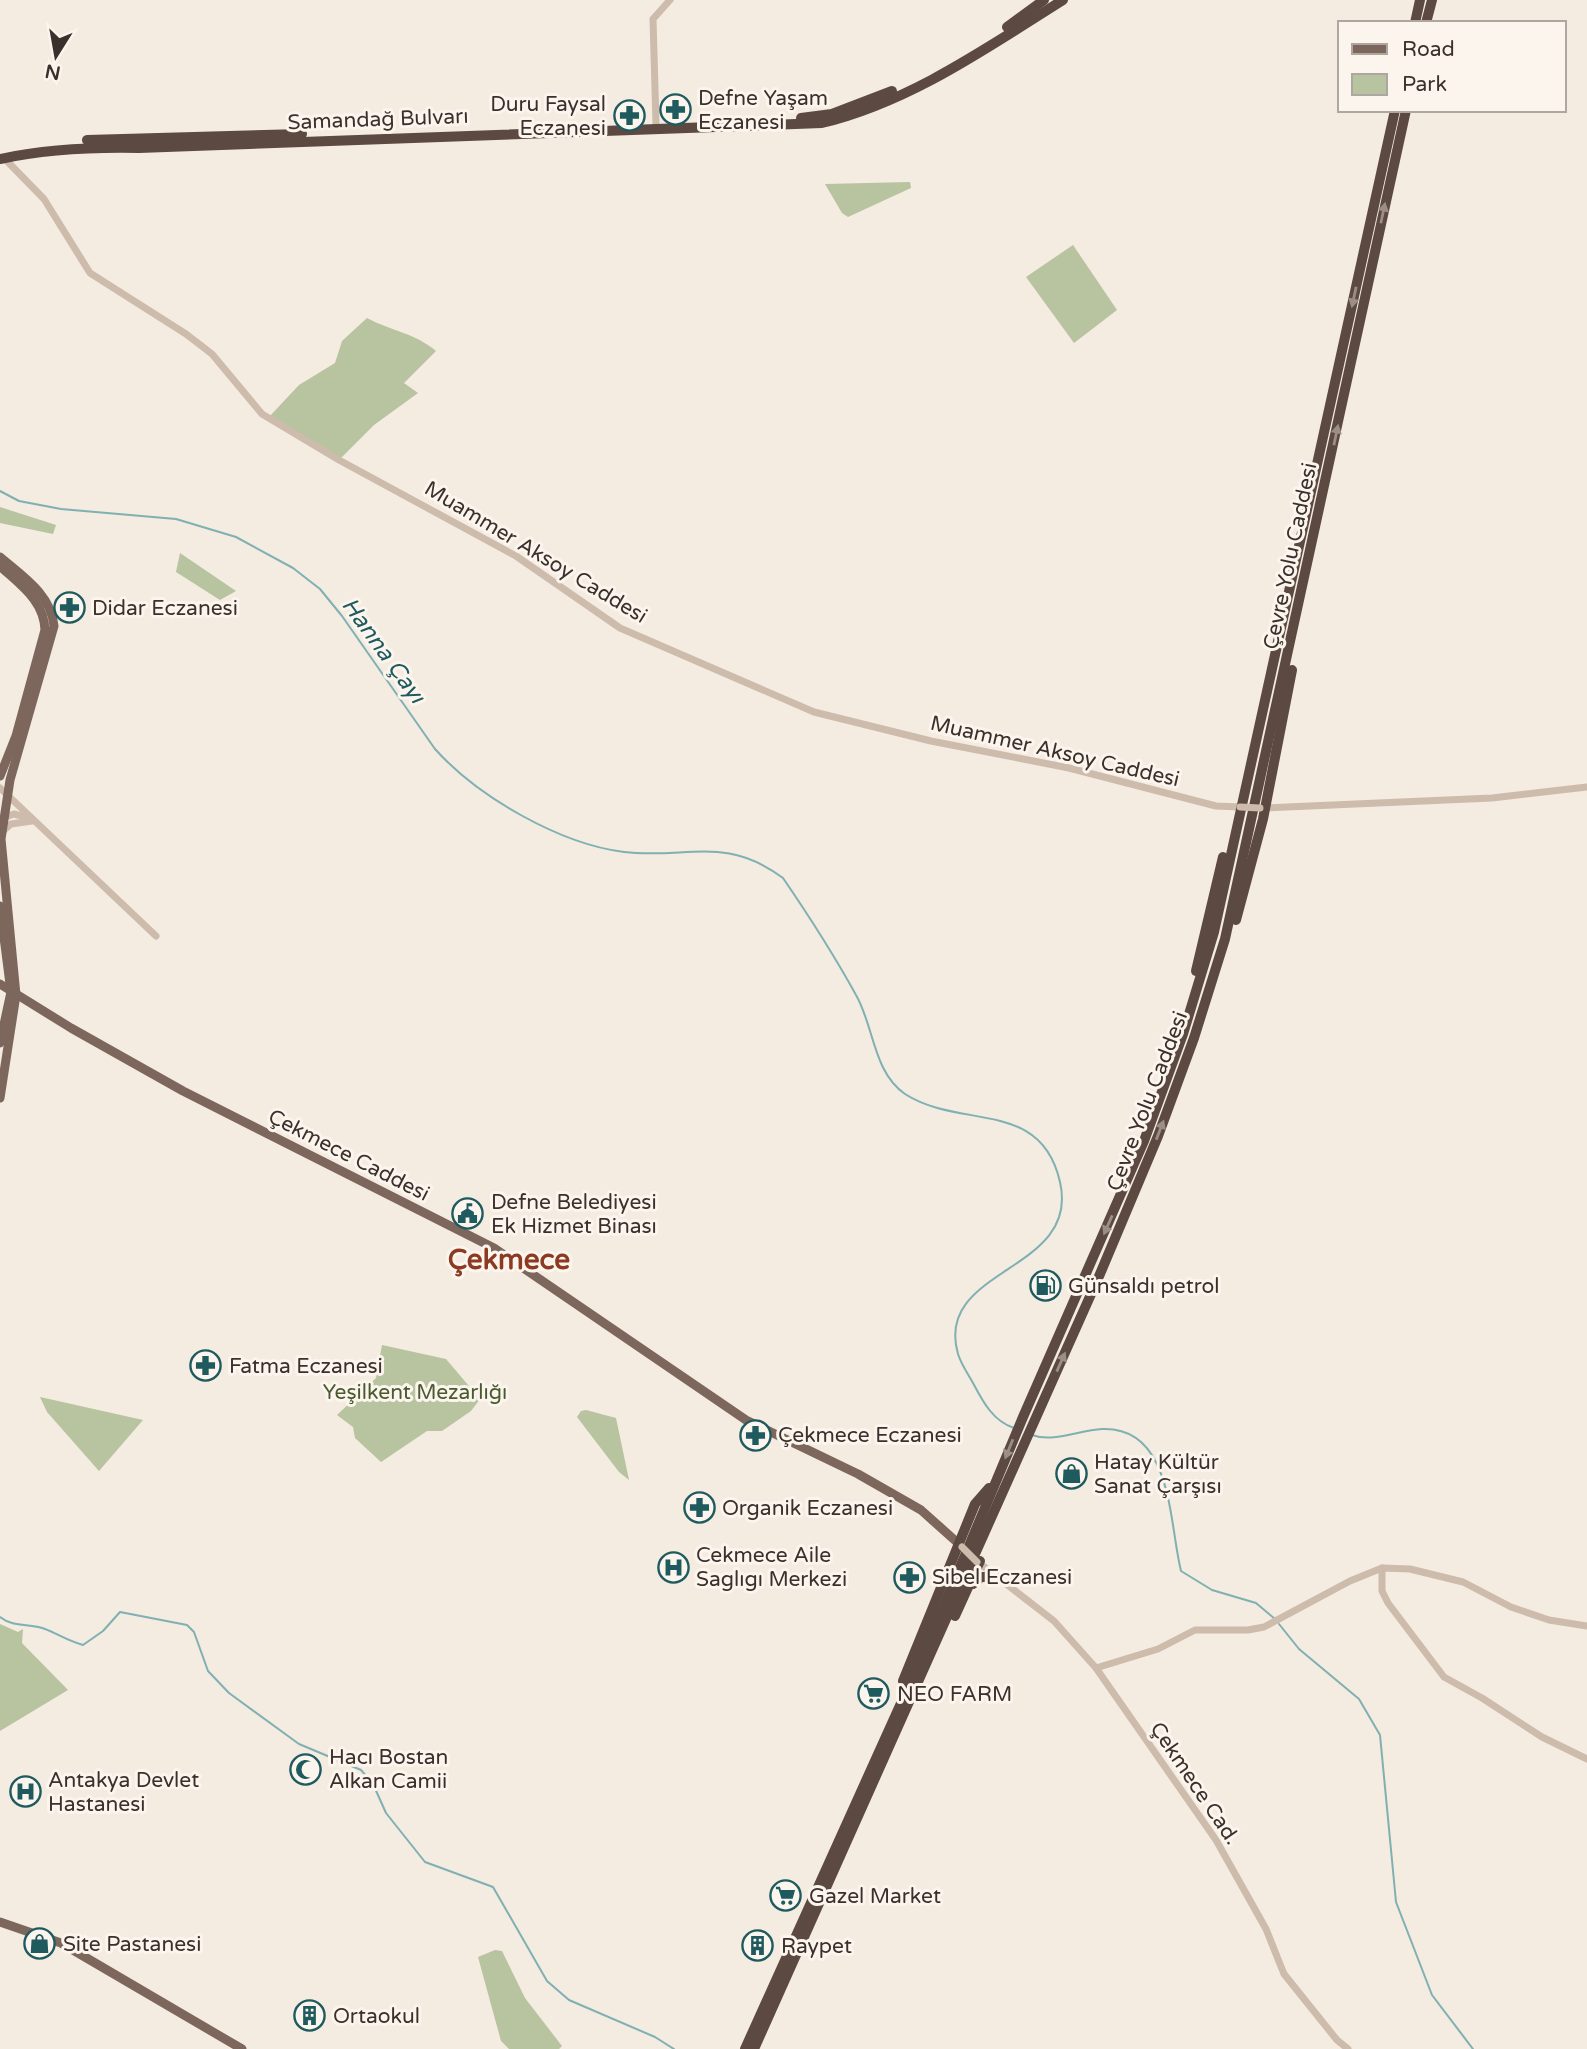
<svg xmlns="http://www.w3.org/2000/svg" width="1587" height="2049" font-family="'Varela Round',sans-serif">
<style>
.green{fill:#b8c4a0}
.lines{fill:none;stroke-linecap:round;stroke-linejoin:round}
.stream{stroke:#7fb0b2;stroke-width:2}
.minor{stroke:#cdbbac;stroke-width:7}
.major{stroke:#7d675c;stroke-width:9}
.highway{stroke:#5c4a42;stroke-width:10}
.minor-bridge{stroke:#cdbbac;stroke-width:7}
.oneway{fill:#9c8e87}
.labels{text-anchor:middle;stroke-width:6;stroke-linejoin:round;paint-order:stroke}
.poi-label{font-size:21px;fill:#3b302b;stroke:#fbf5ee;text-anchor:start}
.street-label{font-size:21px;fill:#3b302b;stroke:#fbf5ee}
.park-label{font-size:21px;fill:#4a5a2e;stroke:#fbf5ee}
.water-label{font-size:23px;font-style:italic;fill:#1f5a5e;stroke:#fbf5ee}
.district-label{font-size:28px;font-weight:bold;fill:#8c3b22;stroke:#fbf5ee}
</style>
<rect width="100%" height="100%" fill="#f4ebe1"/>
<g class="green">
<path d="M910 182 911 188 848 217 842 213 825 184Z"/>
<path d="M1073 245 1117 310 1074 343 1026 277Z"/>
<path d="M367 318C391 331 415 333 436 351L404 383 418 393 374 425 339 460 269 417 299 385 335 363 342 341Z"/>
<path d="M0 507 56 525 53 534 0 523Z"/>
<path d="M180 553 236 591 220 600 176 572Z"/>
<path d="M382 1345 446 1359 480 1399 471 1411 442 1431H427L381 1462 355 1438 353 1427 337 1415 376 1378Z"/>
<path d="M40 1397 143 1420 99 1471 47 1412Z"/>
<path d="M586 1410 616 1418 629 1480 619 1472 577 1417 581 1411Z"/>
<path d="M0 1624 18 1632 23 1629 22 1643 68 1690 0 1731Z"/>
<path d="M495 1950 502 1951 525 1998 562 2046 559 2049H509L501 2041 478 1957Z"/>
</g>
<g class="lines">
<g class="stream">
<path d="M0 491 19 501 61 509 176 519 236 537 293 568 320 589 342 616 435 749C478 797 560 844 624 852 688 859 725 835 783 878 809 916 834 955 856 995 874 1026 873 1072 905 1094 961 1130 1041 1098 1060 1182 1081 1273 933 1267 958 1354 961 1364 968 1374 973 1383 983 1402 993 1421 1014 1428"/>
<path d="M1032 1435C1054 1443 1079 1430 1102 1429 1173 1426 1169 1524 1181 1571L1212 1590 1256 1603 1275 1619"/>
<path d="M0 1617C14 1628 29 1623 45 1629 58 1634 68 1641 83 1645L103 1631 120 1612 187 1625 194 1632 208 1671 229 1693 299 1744 361 1770 373 1784 386 1813 425 1862 493 1887 547 1981 569 2000 655 2037 674 2049"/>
<path d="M1279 1624 1299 1649 1359 1699 1380 1735 1396 1902 1432 1995 1473 2049"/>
</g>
<g class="minor">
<path d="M656 124 653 19 670 0"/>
<path d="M4 158 44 199 90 273 186 334 212 354 262 414 339 460 516 556 620 628 814 712 931 741 1069 768 1216 806 1240 807"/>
<path d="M0 788 156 936"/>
<path d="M1263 808 1492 798 1587 787"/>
<path d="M0 819 14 814 29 818"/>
<path d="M2 832 11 824 32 821"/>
<path d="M978 1562 1054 1621 1096 1668 1216 1840 1266 1929 1284 1974 1337 2040 1348 2049"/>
<path d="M1382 1568V1591L1388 1603 1444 1677 1482 1698 1542 1737 1587 1759"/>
<path d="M1096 1668 1158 1649 1195 1630H1248L1264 1627 1350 1581 1382 1568 1410 1569 1463 1582 1511 1607 1549 1620 1587 1626"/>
</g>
<g class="major">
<path d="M0 557C22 576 51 594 54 626L10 780 1 839 16 995 0 1098"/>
<path d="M0 566C20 585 44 600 45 630L16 736 0 776"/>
<path d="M0 906 11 992 0 1043"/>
<path d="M0 984 71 1028 183 1091 494 1248 746 1420 858 1474 921 1510 959 1544"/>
<path d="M0 1922 61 1943 242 2049"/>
</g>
<g class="highway">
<path d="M1415 23 1420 0"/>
<path d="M1426 23 1432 0"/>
<path d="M1007 27 1044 0"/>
<path d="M801 118 832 114 892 91"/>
<path d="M87 140 302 134"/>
<path d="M0 159C47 149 91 147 139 148L822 123C910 102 988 47 1063 0"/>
<path d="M1236 920 1263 819 1292 670"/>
<path d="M1196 971 1223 857"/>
<path d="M973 1584 981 1577H997"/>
<path d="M955 1616 980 1561"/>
<path d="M903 1681 975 1504 989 1488"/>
<path d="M745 2049 930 1639 1023 1417 1144 1141 1183 1034 1214 932 1395 110"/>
<path d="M754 2049 1100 1274 1158 1136 1194 1038 1225 939 1406 110"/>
</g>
<g class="minor-bridge">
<path d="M1240 807 1260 808"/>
<path d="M962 1547 977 1562"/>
</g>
</g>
<defs><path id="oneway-solid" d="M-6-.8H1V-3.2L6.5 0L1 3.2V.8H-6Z" transform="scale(1.75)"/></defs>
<g class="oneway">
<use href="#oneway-solid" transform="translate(1383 213) rotate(-78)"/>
<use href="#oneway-solid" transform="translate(1354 297) rotate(102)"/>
<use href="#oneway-solid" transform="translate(1336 435) rotate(-78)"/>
<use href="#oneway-solid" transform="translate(1160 1130) rotate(-69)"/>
<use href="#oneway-solid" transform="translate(1108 1225) rotate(114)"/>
<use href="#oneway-solid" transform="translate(1061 1362) rotate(-66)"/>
<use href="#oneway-solid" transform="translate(1009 1449) rotate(112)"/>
</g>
<defs>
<symbol id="pharmacy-ring" viewBox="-11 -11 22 22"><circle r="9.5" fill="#fbf5ee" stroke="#1f5a5e" stroke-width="1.5"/><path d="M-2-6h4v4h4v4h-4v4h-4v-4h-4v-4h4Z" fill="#1f5a5e"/></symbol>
<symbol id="civic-ring" viewBox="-11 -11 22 22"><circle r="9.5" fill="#fbf5ee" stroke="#1f5a5e" stroke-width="1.5"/><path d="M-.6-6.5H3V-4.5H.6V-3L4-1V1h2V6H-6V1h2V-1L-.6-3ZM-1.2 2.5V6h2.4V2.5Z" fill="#1f5a5e"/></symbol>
<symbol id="fuel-ring" viewBox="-11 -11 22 22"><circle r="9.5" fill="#fbf5ee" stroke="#1f5a5e" stroke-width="1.5"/><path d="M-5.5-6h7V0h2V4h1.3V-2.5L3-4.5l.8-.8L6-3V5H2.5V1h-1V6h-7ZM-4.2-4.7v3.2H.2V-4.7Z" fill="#1f5a5e"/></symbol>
<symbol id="shop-ring" viewBox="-11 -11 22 22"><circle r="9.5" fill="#fbf5ee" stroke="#1f5a5e" stroke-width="1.5"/><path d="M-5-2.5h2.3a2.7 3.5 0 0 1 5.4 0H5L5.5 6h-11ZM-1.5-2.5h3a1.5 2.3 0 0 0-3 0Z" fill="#1f5a5e"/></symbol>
<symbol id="hospital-ring" viewBox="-11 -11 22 22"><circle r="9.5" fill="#fbf5ee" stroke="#1f5a5e" stroke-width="1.5"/><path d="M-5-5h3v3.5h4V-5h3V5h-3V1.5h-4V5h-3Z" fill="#1f5a5e"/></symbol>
<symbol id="supermarket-ring" viewBox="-11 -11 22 22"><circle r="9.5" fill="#fbf5ee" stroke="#1f5a5e" stroke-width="1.5"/><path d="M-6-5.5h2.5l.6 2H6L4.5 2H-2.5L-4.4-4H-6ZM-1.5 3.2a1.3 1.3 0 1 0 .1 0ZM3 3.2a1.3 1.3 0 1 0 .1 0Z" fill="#1f5a5e"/></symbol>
<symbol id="mosque-ring" viewBox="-11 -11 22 22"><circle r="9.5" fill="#fbf5ee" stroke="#1f5a5e" stroke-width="1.5"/><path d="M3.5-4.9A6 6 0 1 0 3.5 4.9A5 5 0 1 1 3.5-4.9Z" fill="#1f5a5e"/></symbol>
<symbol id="building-ring" viewBox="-11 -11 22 22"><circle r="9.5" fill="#fbf5ee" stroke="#1f5a5e" stroke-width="1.5"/><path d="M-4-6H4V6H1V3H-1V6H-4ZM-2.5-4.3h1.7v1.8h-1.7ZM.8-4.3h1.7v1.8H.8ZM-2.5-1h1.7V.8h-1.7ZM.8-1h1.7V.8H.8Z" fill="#1f5a5e"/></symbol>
</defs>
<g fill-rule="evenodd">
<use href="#pharmacy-ring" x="658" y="92" width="35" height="35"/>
<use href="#pharmacy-ring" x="612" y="98" width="35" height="35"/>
<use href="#pharmacy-ring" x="52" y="590" width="35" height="35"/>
<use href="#civic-ring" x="450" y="1196" width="35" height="35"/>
<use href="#fuel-ring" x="1028" y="1268" width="35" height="35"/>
<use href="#pharmacy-ring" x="188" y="1348" width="35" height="35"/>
<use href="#pharmacy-ring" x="738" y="1418" width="35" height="35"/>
<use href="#shop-ring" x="1054" y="1456" width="35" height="35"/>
<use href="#pharmacy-ring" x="682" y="1490" width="35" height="35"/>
<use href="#hospital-ring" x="656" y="1550" width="35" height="35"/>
<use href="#pharmacy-ring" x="892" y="1560" width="35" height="35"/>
<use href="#supermarket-ring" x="856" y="1676" width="35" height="35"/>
<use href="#mosque-ring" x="288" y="1752" width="35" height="35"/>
<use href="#hospital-ring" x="8" y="1774" width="35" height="35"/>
<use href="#supermarket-ring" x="768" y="1878" width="35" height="35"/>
<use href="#shop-ring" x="22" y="1926" width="35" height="35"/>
<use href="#building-ring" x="740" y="1928" width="35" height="35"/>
<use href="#building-ring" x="292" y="1998" width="35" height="35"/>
</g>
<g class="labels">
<g class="poi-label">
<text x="698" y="105">Defne Yaşam<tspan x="698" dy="24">Eczanesi</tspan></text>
<text x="606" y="111" text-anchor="end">Duru Faysal<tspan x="606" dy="24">Eczanesi</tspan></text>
<text x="92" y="615">Didar Eczanesi</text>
<text x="491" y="1209">Defne Belediyesi<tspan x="491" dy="24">Ek Hizmet Binası</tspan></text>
<text x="1068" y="1293">Günsaldı petrol</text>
<text x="229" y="1373">Fatma Eczanesi</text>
<text x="778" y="1442">Çekmece Eczanesi</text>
<text x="1094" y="1469">Hatay Kültür<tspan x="1094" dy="24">Sanat Çarşısı</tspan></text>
<text x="722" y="1515">Organik Eczanesi</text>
<text x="696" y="1562">Cekmece Aile<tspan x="696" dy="24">Saglıgı Merkezi</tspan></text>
<text x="932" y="1584">Sibel Eczanesi</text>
<text x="897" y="1701">NEO FARM</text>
<text x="329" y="1764">Hacı Bostan<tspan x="329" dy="24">Alkan Camii</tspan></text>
<text x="48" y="1787">Antakya Devlet<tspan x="48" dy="24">Hastanesi</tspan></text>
<text x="809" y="1903">Gazel Market</text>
<text x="63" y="1951">Site Pastanesi</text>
<text x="781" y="1953">Raypet</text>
<text x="333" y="2023">Ortaokul</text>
</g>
<g class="street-label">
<text transform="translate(378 119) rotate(-2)" y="7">Samandağ Bulvarı</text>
<text transform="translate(536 552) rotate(31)" y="7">Muammer Aksoy Caddesi</text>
<text transform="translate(1290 556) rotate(-78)" y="7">Çevre Yolu Caddesi</text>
<text transform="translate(1055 751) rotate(13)" y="7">Muammer Aksoy Caddesi</text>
<text transform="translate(1147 1101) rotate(-69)" y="7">Çevre Yolu Caddesi</text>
<text transform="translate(349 1155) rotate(27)" y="7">Çekmece Caddesi</text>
<text transform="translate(1195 1783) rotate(56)" y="7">Çekmece Cad.</text>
</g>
<g class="park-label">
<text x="415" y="1399">Yeşilkent Mezarlığı</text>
</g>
<g class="water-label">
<text transform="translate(384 650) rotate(54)" y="8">Hanna Çayı</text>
</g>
<g class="district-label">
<text x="509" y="1269">Çekmece</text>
</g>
</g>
<rect x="1338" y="21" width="228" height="91" fill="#fbf5ee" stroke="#aea6a0" stroke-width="2"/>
<rect x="1352" y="44" width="35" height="10" fill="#7d675c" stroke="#aea6a0" stroke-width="2"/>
<text x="1402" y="56" font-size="21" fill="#3b302b">Road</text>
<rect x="1352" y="74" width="35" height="21" fill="#b8c4a0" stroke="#aea6a0" stroke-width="2"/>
<text x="1402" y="91" font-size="21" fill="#3b302b">Park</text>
<g transform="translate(56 56) rotate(191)" stroke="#fbf5ee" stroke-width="5" paint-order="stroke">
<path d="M0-5L12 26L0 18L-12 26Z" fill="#3b302b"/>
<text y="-10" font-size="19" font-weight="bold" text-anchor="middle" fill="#3b302b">N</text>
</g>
</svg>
